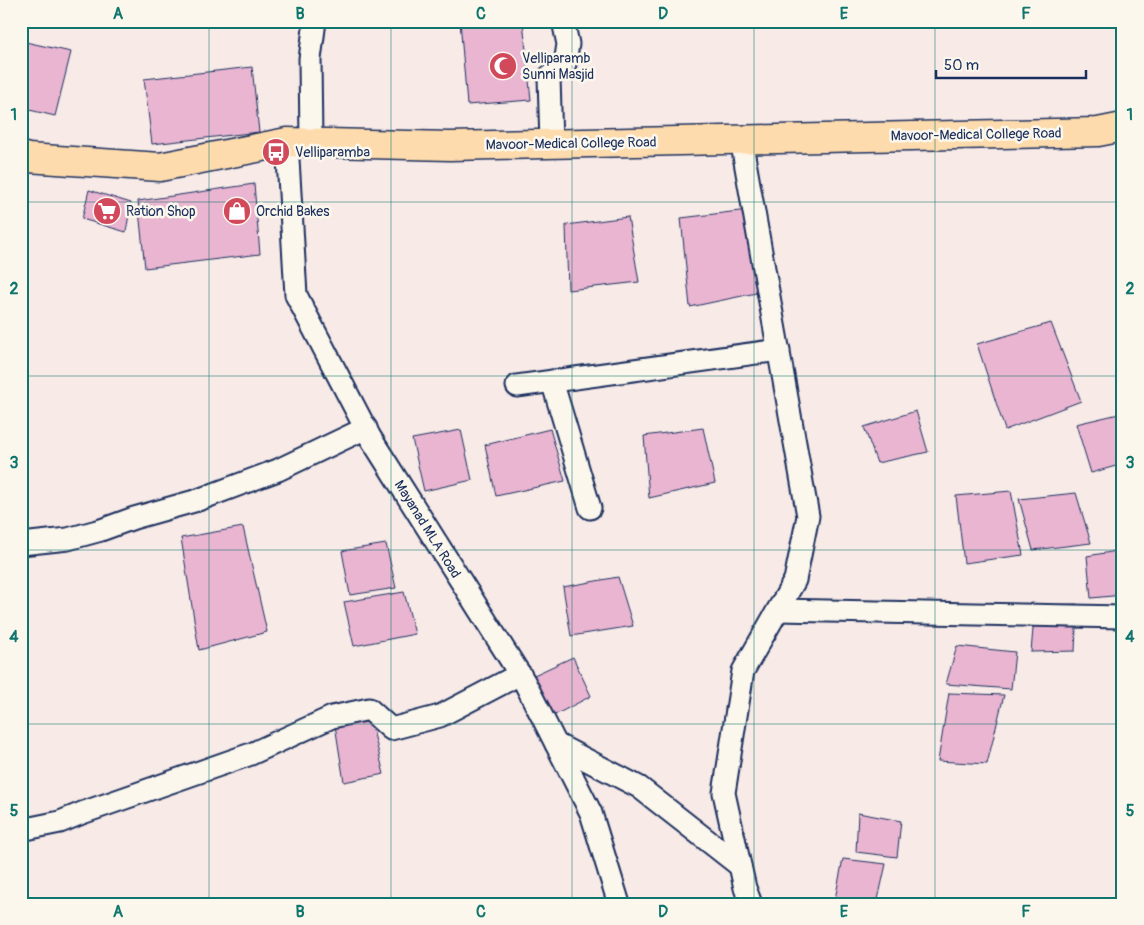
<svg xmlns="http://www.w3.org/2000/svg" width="1144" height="925" font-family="Pangolin,sans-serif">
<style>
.building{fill:#e9b5d1;stroke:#1b2f5e}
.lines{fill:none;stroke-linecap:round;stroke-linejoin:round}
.minor-casing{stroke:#1b2f5e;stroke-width:25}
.major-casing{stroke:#1b2f5e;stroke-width:31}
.minor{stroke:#fbf7ec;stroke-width:21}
.major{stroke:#fedbac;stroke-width:28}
.grid{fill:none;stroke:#0f766e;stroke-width:1;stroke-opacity:0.55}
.labels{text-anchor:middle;stroke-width:5;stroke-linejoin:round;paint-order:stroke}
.poi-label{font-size:14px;fill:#1b2f5e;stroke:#fbf7ec;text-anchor:start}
.street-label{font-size:14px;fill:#1b2f5e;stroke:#fbf7ec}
.neatline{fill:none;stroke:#0f766e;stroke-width:2}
.grid-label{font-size:16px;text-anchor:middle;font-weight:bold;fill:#0f766e}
</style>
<rect width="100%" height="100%" fill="#f7eae7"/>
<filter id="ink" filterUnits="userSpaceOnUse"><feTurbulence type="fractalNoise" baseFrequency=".02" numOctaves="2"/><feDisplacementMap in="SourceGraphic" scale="10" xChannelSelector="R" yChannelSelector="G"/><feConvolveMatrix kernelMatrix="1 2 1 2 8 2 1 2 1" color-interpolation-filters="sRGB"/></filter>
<g filter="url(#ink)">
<g class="building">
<path d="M460 21H523L531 100 467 105Z"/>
<path d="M21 41 71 52 55 116 21 108Z"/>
<path d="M252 67 259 132 152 144 144 79Z"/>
<path d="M254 184 260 254 145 268 138 201Z"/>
<path d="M89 190 131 203 126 232 82 219Z"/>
<path d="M748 210 761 292 690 307 681 218Z"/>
<path d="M628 217 639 282 568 290 566 225Z"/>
<path d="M1051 323 1081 401 1005 430 977 344Z"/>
<path d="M916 411 928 452 877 463 864 427Z"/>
<path d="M1123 413V464L1091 473 1076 424Z"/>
<path d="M703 428 715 483 649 498 644 436Z"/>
<path d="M550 429 565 481 496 496 485 445Z"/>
<path d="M461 430 472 480 424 491 412 439Z"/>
<path d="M1011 491 1023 555 964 563 956 496Z"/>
<path d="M1076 493 1091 543 1033 550 1019 499Z"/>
<path d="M243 527 267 632 199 650 181 538Z"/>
<path d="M386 544 396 588 350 595 342 551Z"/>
<path d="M1123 550V595L1091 598 1087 556Z"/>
<path d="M618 577 633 626 571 636 563 587Z"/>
<path d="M404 592 415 634 354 646 344 602Z"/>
<path d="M1077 604 1075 651 1031 652 1035 605Z"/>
<path d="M957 646 1015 652 1011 689 946 684Z"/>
<path d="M573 657 591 696 553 716 532 676Z"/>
<path d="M949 693 1004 695 987 764 938 761Z"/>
<path d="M371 722 384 774 344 782 335 725Z"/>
<path d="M858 813 901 821 897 857 856 852Z"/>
<path d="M843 859 886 864 877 904H834Z"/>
</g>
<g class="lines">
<defs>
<g id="minor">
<path d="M741 139 808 516 795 580 743 671 724 793 745 888 751 904"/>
<path d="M287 142 296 295 370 437 524 681 591 813 619 904"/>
<path d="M311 142 310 59 315 21"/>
<path d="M551 144 549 77 565 64 568 44 563 21"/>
<path d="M552 381 590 508"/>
<path d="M517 386 779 350"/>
<path d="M21 544 68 539 101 530 134 518 198 500 278 470 366 428"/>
<path d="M778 610 1123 617"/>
<path d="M556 744 639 787 740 866"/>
<path d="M21 830 60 822 82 813 251 754 332 717 369 709 391 729 440 716 520 674"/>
</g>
<path id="major" d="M21 156 28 158 160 167 287 142 450 146 1098 132 1123 127"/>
</defs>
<use href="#minor" class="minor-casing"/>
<use href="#major" class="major-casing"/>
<use href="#minor" class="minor"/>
<use href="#major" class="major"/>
</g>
</g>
<path class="grid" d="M209 21V904M391 21V904M572 21V904M754 21V904M935 21V904M21 202H1123M21 376H1123M21 550H1123M21 724H1123"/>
<defs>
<symbol id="mosque-disc" viewBox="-11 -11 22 22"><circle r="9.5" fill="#d1495b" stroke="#fbf7ec"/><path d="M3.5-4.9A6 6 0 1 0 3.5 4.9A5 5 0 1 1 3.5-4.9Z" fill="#fff"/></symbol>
<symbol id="bus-disc" viewBox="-11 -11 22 22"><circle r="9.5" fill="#d1495b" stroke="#fbf7ec"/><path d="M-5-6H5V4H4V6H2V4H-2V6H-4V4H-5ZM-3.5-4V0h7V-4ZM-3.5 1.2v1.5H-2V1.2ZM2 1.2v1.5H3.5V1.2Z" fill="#fff"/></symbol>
<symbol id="supermarket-disc" viewBox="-11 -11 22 22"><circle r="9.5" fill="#d1495b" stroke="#fbf7ec"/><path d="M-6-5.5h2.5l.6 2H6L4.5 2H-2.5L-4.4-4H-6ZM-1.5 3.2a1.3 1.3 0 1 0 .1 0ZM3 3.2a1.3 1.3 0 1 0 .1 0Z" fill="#fff"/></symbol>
<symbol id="shop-disc" viewBox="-11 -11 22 22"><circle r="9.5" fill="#d1495b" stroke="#fbf7ec"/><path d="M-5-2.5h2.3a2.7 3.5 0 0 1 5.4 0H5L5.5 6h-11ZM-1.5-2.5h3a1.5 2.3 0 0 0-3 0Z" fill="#fff"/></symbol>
</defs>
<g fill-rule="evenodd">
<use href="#mosque-disc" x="487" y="50" width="32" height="32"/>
<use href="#bus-disc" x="260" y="136" width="32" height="32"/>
<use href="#supermarket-disc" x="91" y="195" width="32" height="32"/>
<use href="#shop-disc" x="221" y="195" width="32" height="32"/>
</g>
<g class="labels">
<g class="poi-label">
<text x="522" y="63">Velliparamb<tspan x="522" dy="16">Sunni Masjid</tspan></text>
<text x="295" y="157">Velliparamba</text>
<text x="126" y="216">Ration Shop</text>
<text x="256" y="216">Orchid Bakes</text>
</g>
<g class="street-label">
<text transform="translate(976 134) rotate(-1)" y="5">Mavoor-Medical College Road</text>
<text transform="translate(571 143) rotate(-1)" y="5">Mavoor-Medical College Road</text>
<text transform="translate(428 529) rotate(58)" y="5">Mayanad MLA Road</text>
</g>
</g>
<rect width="1144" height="925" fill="none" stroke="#fbf7ec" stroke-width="55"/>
<path d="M936 70v8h150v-8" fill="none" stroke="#1b2f5e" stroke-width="2.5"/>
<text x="944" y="70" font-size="15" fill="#1b2f5e" stroke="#fbf7ec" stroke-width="4" paint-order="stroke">50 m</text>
<rect x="28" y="28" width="1088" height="870" class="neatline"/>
<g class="grid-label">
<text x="118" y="19">A</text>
<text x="300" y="19">B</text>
<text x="481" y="19">C</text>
<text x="663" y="19">D</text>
<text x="844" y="19">E</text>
<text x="1026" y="19">F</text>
<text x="14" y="120">1</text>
<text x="1130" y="120">1</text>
<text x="14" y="294">2</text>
<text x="1130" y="294">2</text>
<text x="14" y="468">3</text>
<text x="1130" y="468">3</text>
<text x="14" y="642">4</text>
<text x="1130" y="642">4</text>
<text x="14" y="816">5</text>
<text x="1130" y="816">5</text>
<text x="118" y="917">A</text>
<text x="300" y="917">B</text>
<text x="481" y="917">C</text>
<text x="663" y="917">D</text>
<text x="844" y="917">E</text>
<text x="1026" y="917">F</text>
</g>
</svg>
